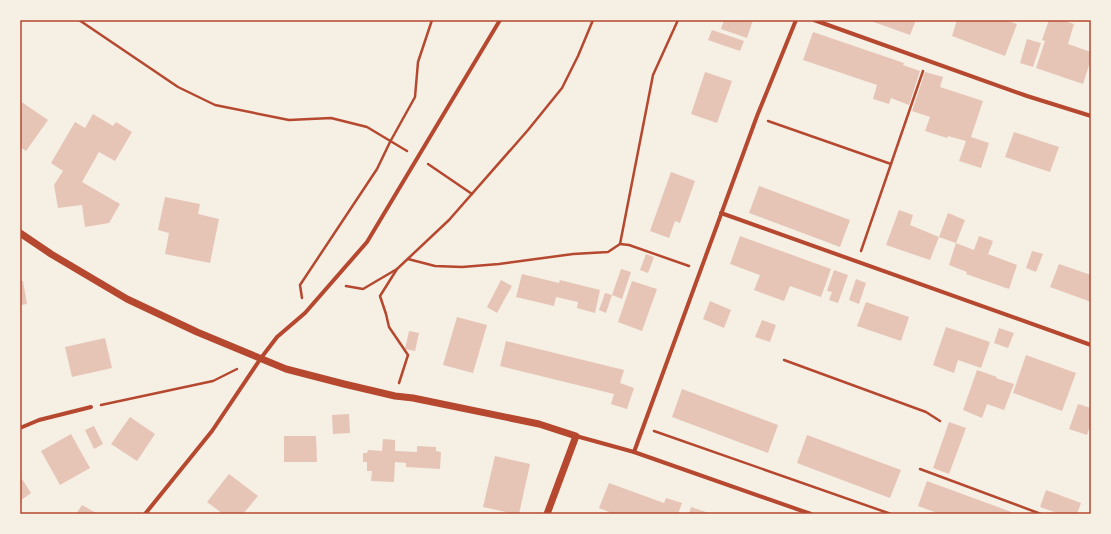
<svg xmlns="http://www.w3.org/2000/svg" width="1111" height="534" font-family="Roboto,sans-serif">
<style>
.building{fill:#e6c5b7}
.lines{fill:none;stroke-linecap:round;stroke-linejoin:round}
.path{stroke:#b5482f;stroke-width:2.5}
.minor{stroke:#b5482f;stroke-width:4}
.tertiary{stroke:#b5482f;stroke-width:7}
.neatline{fill:none;stroke:#b5482f;stroke-width:1.5}
</style>
<rect width="100%" height="100%" fill="#f6efe4"/>
<g class="building">
<path d="M724 20H753L747 38 721 29Z"/>
<path d="M868 20H916L910 35Z"/>
<path d="M957 20H1005L1017 24 1005 56 952 36Z"/>
<path d="M1049 20H1062L1074 24 1068 44 1091 52V59L1083 84 1036 68 1045 41 1042 40Z"/>
<path d="M712 30 744 41 740 51 708 40Z"/>
<path d="M813 32 904 63 903 65 920 71 909 105 891 98 889 104 873 99 877 85 803 60Z"/>
<path d="M1027 39 1041 43 1033 67 1020 63Z"/>
<path d="M705 72 732 81 717 123 691 114Z"/>
<path d="M925 72 943 77 940 87 983 101 971 137 989 143 981 168 959 161 966 141 948 136 947 138 925 131 930 117 912 111Z"/>
<path d="M20 101 48 120 26 151 20 147Z"/>
<path d="M93 114 113 126 116 122 132 132 115 161 99 152 82 182 120 204 109 223 85 227 82 205 58 208 54 185 63 171 51 163 75 122 85 128Z"/>
<path d="M1014 132 1059 147 1050 172 1005 157Z"/>
<path d="M671 172 695 181 680 223 675 221 669 238 650 231Z"/>
<path d="M759 186 850 220 840 247 749 213Z"/>
<path d="M165 197 200 204 198 214 219 219 210 263 165 254 169 233 158 230Z"/>
<path d="M899 210 913 215 910 225 939 237 930 260 886 245Z"/>
<path d="M948 213 965 220 956 243 939 237Z"/>
<path d="M740 236 831 269 821 297 790 286 784 301 754 290 760 275 730 264Z"/>
<path d="M979 236 993 241 988 254 1017 265 1009 289 966 274 967 272 949 265 956 243 974 250Z"/>
<path d="M1032 251 1043 254 1036 272 1026 268Z"/>
<path d="M646 254 654 257 648 273 640 270Z"/>
<path d="M1059 264 1091 275V302L1050 287Z"/>
<path d="M621 269 631 272 622 299 612 295Z"/>
<path d="M834 270 848 275 838 303 829 300 832 292 827 291Z"/>
<path d="M522 274 559 283 560 280 600 290 595 313 577 308 578 302 556 297 554 306 516 297Z"/>
<path d="M856 279 866 283 859 304 849 300Z"/>
<path d="M501 280 512 286 497 313 487 307Z"/>
<path d="M20 281H23L27 304 20 305Z"/>
<path d="M632 281 657 289 642 331 618 322Z"/>
<path d="M605 293 612 295 606 313 599 310Z"/>
<path d="M710 301 731 310 724 328 703 319Z"/>
<path d="M866 302 909 317 901 341 857 326Z"/>
<path d="M457 317 487 325 473 373 443 365Z"/>
<path d="M762 320 776 325 770 342 755 337Z"/>
<path d="M946 327 990 342 981 368 958 360 954 373 933 365Z"/>
<path d="M999 328 1014 333 1008 348 994 343Z"/>
<path d="M409 331 419 333 415 351 405 349Z"/>
<path d="M105 338 112 368 72 377 65 347Z"/>
<path d="M506 341 624 370 620 383 634 388 627 409 611 404 614 394 500 366Z"/>
<path d="M1026 355 1076 373 1062 411 1013 393Z"/>
<path d="M977 370 997 377 996 378 1014 384 1004 410 987 404 982 418 963 410Z"/>
<path d="M682 389 778 425 768 453 672 417Z"/>
<path d="M1078 404 1091 408V422L1087 435 1069 429Z"/>
<path d="M349 414 350 433 333 434 332 415Z"/>
<path d="M130 417 155 434 137 461 111 444Z"/>
<path d="M949 422 966 428 949 474 933 468Z"/>
<path d="M94 426 103 444 94 449 85 430Z"/>
<path d="M71 434 90 468 60 485 41 451Z"/>
<path d="M807 435 901 470 890 498 797 463Z"/>
<path d="M284 436H316L317 462H284Z"/>
<path d="M383 439 395 440V451L417 452V446L436 447V451L441 452 440 469 406 467V463L395 462 394 482 371 481 372 471H367V462H363V453H367L368 450 382 451Z"/>
<path d="M495 456 530 464 519 514H514L483 507Z"/>
<path d="M229 474 258 496 243 514H223L207 502Z"/>
<path d="M22 479 31 493 20 501V481Z"/>
<path d="M927 481 1017 514H940L918 506Z"/>
<path d="M609 483 664 503 666 498 682 503 678 514H614L599 508Z"/>
<path d="M1046 490 1081 503 1077 514H1060L1040 507Z"/>
<path d="M82 505 98 514H76Z"/>
<path d="M691 507 712 514H689Z"/>
</g>
<g class="lines">
<g class="path">
<path d="M79 20 178 87 215 105 289 120 331 118 367 127 407 151"/>
<path d="M768 121 891 164"/>
<path d="M428 164 472 194"/>
<path d="M620 244 629 245 689 266"/>
<path d="M861 251 923 71"/>
<path d="M408 259 435 266 462 267 499 264 573 254 608 252 620 244 653 75 678 20"/>
<path d="M397 269 380 296 386 314 389 327 408 355 399 383"/>
<path d="M346 286 363 289 397 269 449 220 528 130 562 88 578 56 593 20"/>
<path d="M302 298 300 285 377 169 390 142 415 97 418 62 432 20"/>
<path d="M784 360 926 412 940 421"/>
<path d="M101 405 213 381 237 369"/>
<path d="M654 431 891 514"/>
<path d="M920 469 1041 514"/>
</g>
<g class="minor">
<path d="M814 20 1027 96 1091 116"/>
<path d="M721 213 1091 345"/>
<path d="M20 428 39 420 91 407"/>
<path d="M576 436 634 452 811 514"/>
<path d="M634 452 757 116 796 20"/>
<path d="M145 514 212 431 261 358 277 337 305 313 367 242 500 20"/>
</g>
<path class="tertiary" d="M20 233 51 254 127 299 197 332 286 369 344 384 395 396 413 398 539 424 576 436 547 514"/>
</g>
<rect width="1111" height="534" fill="none" stroke="#f6efe4" stroke-width="42"/>
<rect x="21" y="21" width="1069" height="492" class="neatline"/>
</svg>
